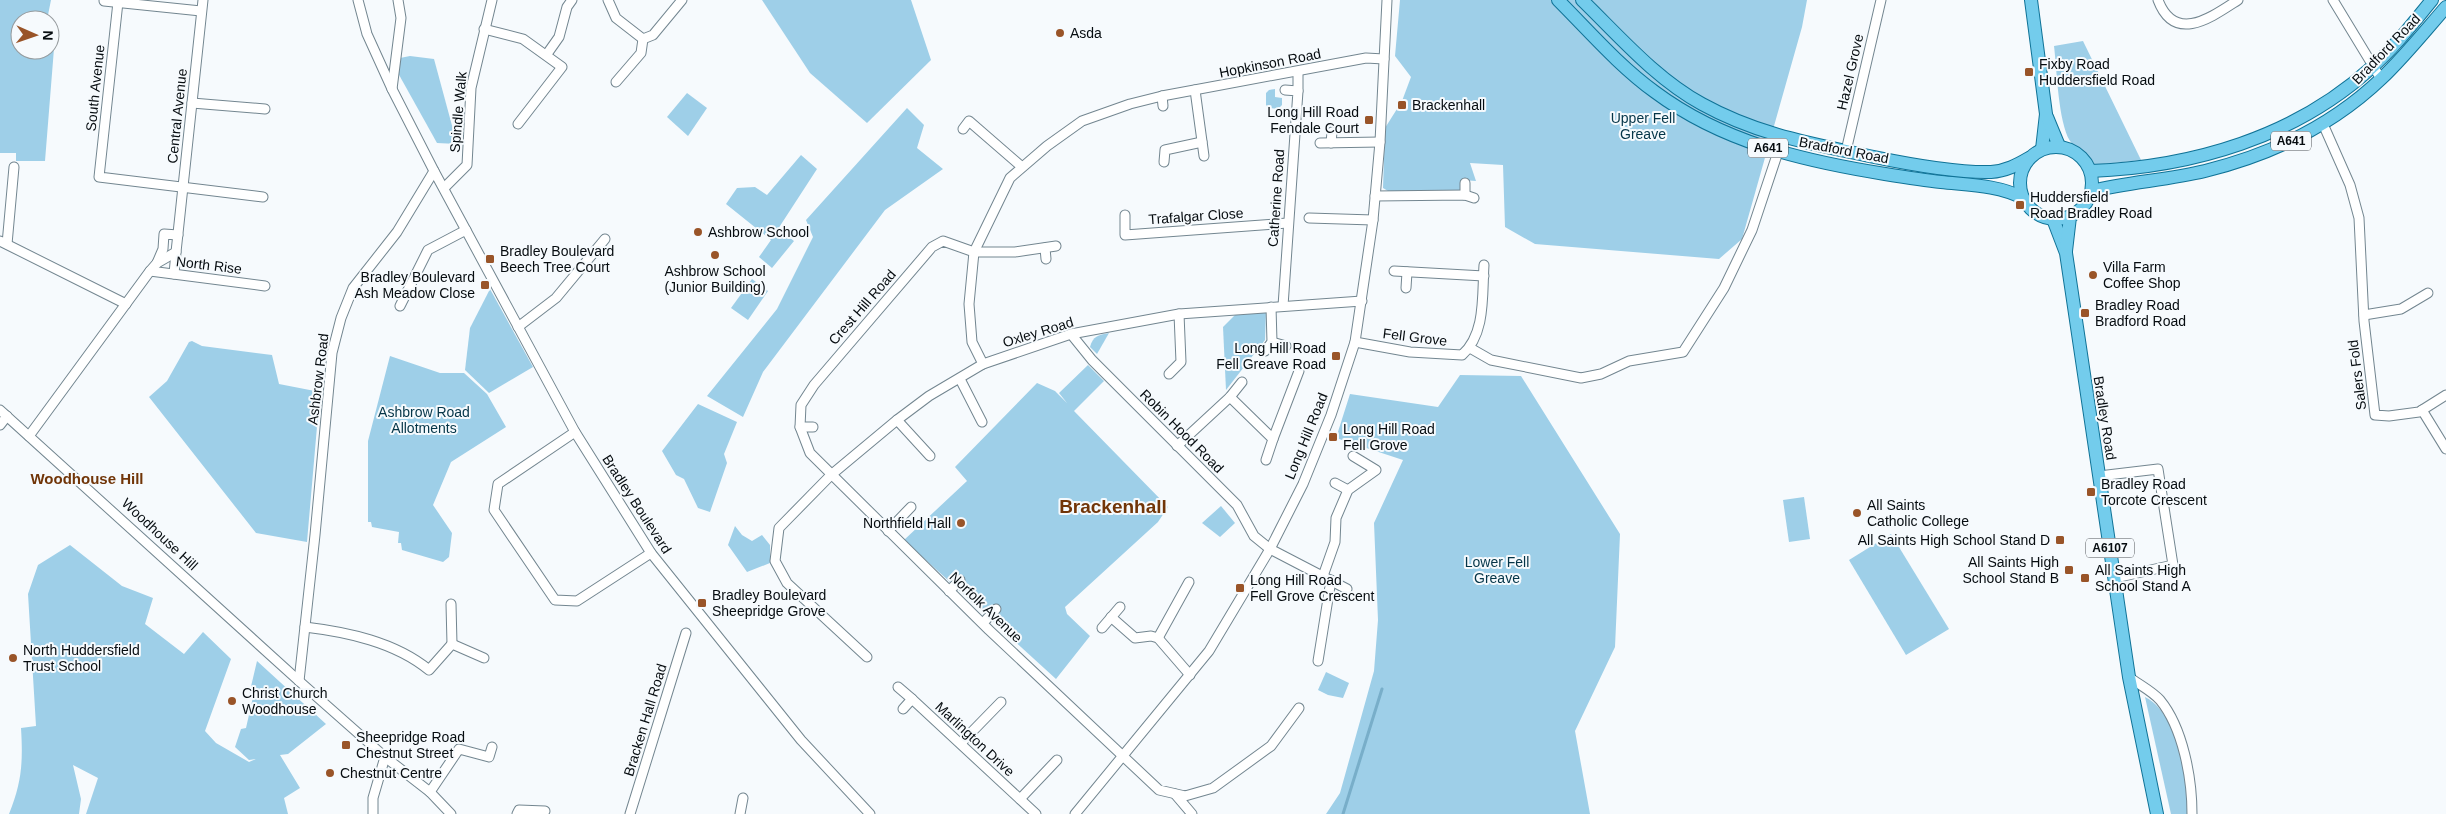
<svg xmlns="http://www.w3.org/2000/svg" width="2446" height="814" font-family="Helvetica,sans-serif">
<style>
.green{fill:#9ecfe8}
.lines{fill:none;stroke-linecap:round;stroke-linejoin:round}
.stream{stroke:#78aec9;stroke-width:3}
.street-casing{stroke:#738690;stroke-width:11}
.primary-casing{stroke:#107397;stroke-width:14}
.street{stroke:#fff;stroke-width:9}
.primary{stroke:#73ccec;stroke-width:12}
.poi-dot{fill:#995428;stroke:#f6fafd;stroke-width:2}
.labels{text-anchor:middle;stroke-width:4;stroke-linejoin:round;paint-order:stroke}
.shield{fill:#f6fafd;stroke:#4e5357;stroke-width:1}
.shield-label{font-size:12px;font-weight:bold;fill:#060c10}
.poi-label{font-size:14px;fill:#060c10;stroke:#f6fafd;text-anchor:start}
.street-label{font-size:14px;fill:#060c10;stroke:#f6fafd}
.park-label{font-size:14px;fill:#043548;stroke:#f6fafd}
.neighbourhood-label{font-size:15px;font-weight:bold;fill:#713508;stroke:#f6fafd}
.district-label{font-size:19px;font-weight:bold;fill:#713508;stroke:#f6fafd}
</style>
<rect width="100%" height="100%" fill="#f6fafd"/>
<g class="green">
<path d="M0 0H51L47 20H20V50H50V36H55L45 161H16V153H0Z"/>
<path d="M762 0H911L931 60 867 123 810 73Z"/>
<path d="M1400 0H1807L1802 27 1742 239 1719 259 1535 244 1505 227 1503 165 1470 163 1476 181 1462 180V194L1388 191 1383 188 1385 128 1402 101 1411 77 1395 56Z"/>
<path d="M2083 41 2141 160 2095 165C2088 154 2074 147 2070 141 2058 121 2057 70 2054 46Z"/>
<path d="M410 56 434 59 457 144 437 143 398 73 400 58Z"/>
<path d="M1275 89V97L1282 98V105L1278 109 1269 108 1266 105V93L1269 90Z"/>
<path d="M687 93 707 108 688 136 667 117Z"/>
<path d="M907 108 924 125 917 148 943 169 885 210 763 372 743 417 707 396 777 309 813 237 806 220Z"/>
<path d="M801 155 817 169 778 229 794 241 772 268 759 257 771 240 726 204 737 188 755 187 767 195Z"/>
<path d="M752 279 768 291 748 320 731 308Z"/>
<path d="M490 289 533 367 489 393 465 370 470 328Z"/>
<path d="M1266 312 1265 340 1226 390 1223 327 1235 315Z"/>
<path d="M1109 333 1097 354 1090 347C1093 336 1098 335 1109 333Z"/>
<path d="M192 341 202 346 272 355 279 384 320 392 307 542 256 533 149 397 167 381 189 342Z"/>
<path d="M390 356 440 373H464L487 394 506 427 451 462 433 505 452 533 449 557 443 562 402 550 401 543H398L399 532 372 527 371 522H368V441Z"/>
<path d="M1088 365 1104 381 1074 411 1168 507 1158 522 1065 607 1067 614 1090 636 1056 679 904 540 967 481 955 467 1037 383 1055 391 1067 403 1059 393Z"/>
<path d="M1460 375 1521 376 1620 534 1615 647 1575 731 1590 814H1326L1340 793 1374 671 1378 620 1374 523 1403 460 1336 438 1350 394 1438 407Z"/>
<path d="M698 404 737 422 724 454 727 463 710 512 698 508 684 479 676 475 662 451Z"/>
<path d="M1804 497 1810 539 1789 542 1783 500Z"/>
<path d="M1221 506 1235 523 1220 537 1202 523Z"/>
<path d="M735 526 742 535 752 541 762 535 770 545V563L747 572 728 545Z"/>
<path d="M1891 534 1949 629 1906 655 1849 560Z"/>
<path d="M70 545 122 586 153 598 145 624 184 654 203 632 231 659 205 731 216 743 249 762 256 759 249 760 235 747 241 729 246 728 253 697 249 695 257 661 326 724 288 754 280 755 300 788 284 798 288 814H86L98 778 73 765 81 799 79 814H9C22 782 23 762 21 728L36 726 28 594 38 565Z"/>
<path d="M1326 672 1349 683 1343 698 1328 695 1318 690Z"/>
<path d="M2145 697C2178 713 2188 780 2188 814H2171Z"/>
</g>
<g class="lines">
<path class="stream" d="M1343 814 1382 689"/>
<defs>
<g id="street">
<path d="M358 0 367 34 392 89 434 171 575 432 651 553 801 740 870 814"/>
<path d="M608 0 616 18 643 39 653 35 682 0"/>
<path d="M2158 0C2175 45 2213 16 2238 0"/>
<path d="M2333 0 2381 79"/>
<path d="M104 1 201 11"/>
<path d="M118 2 99 177 263 197"/>
<path d="M484 29 523 39 562 67 518 124"/>
<path d="M547 54 559 37 567 7 572 0"/>
<path d="M616 82 641 53 643 39"/>
<path d="M392 89 401 18 398 0"/>
<path d="M1195 90 1204 156"/>
<path d="M1298 91V72"/>
<path d="M1162 96 1163 106"/>
<path d="M192 103 265 109"/>
<path d="M2323 124 2350 185 2359 218 2364 321 2375 415 2389 416 2419 412 2446 395"/>
<path d="M963 129 969 121 1022 167"/>
<path d="M1320 143 1380 142"/>
<path d="M1331 143 1332 132"/>
<path d="M1846 151 1881 0"/>
<path d="M1164 162 1165 150 1202 142"/>
<path d="M1465 183V195"/>
<path d="M444 188 467 165 471 88 492 0"/>
<path d="M1375 196 1465 195 1474 198"/>
<path d="M1125 215V235L1288 223"/>
<path d="M1309 218 1373 220"/>
<path d="M0 241 126 304"/>
<path d="M7 244 14 167"/>
<path d="M1056 246 1015 252H974L943 241 932 247 814 385 801 405 800 427 810 453 989 630 1159 790 1185 796 1213 788 1271 746 1299 708"/>
<path d="M1045 248 1046 259"/>
<path d="M157 263 163 249 164 234 178 235"/>
<path d="M150 271 265 286"/>
<path d="M1394 271 1484 276"/>
<path d="M174 274 176 252"/>
<path d="M1406 288 1407 272"/>
<path d="M400 306 428 250 466 230"/>
<path d="M1283 306 1298 91 1285 90"/>
<path d="M2364 315 2401 309 2428 293"/>
<path d="M518 327 556 298 605 239"/>
<path d="M1071 334 1092 360 1237 505 1254 536 1270 549 1347 589"/>
<path d="M1272 342 1286 346"/>
<path d="M1355 342 1410 352 1462 355C1486 334 1482 295 1484 265"/>
<path d="M1470 348 1491 360 1581 378 1601 374 1629 361 1683 352 1724 288 1752 230 1778 152"/>
<path d="M1265 351 1272 342 1271 307"/>
<path d="M983 364 972 342 969 304 974 252 1010 178 1047 146 1082 121 1130 104 1162 96 1366 58 1384 59"/>
<path d="M1169 374 1181 362 1179 314"/>
<path d="M960 379 982 422"/>
<path d="M1230 397 1273 439 1266 460"/>
<path d="M0 410 299 681 385 757 430 792 451 814"/>
<path d="M2422 410 2446 449"/>
<path d="M897 420 930 456"/>
<path d="M0 425 7 416"/>
<path d="M800 427H813"/>
<path d="M575 432 498 484 494 510 555 600 577 601 651 553"/>
<path d="M29 436 150 271 157 263 176 252 203 0"/>
<path d="M1273 439 1299 371"/>
<path d="M1177 446 1230 397 1242 382"/>
<path d="M2099 476 2158 469 2173 565 2115 578"/>
<path d="M1335 483 1348 490"/>
<path d="M888 531 911 507"/>
<path d="M1323 576 1335 542 1336 518 1348 490 1376 470 1353 456"/>
<path d="M949 591 960 580"/>
<path d="M451 604 452 644"/>
<path d="M1111 617 1135 638 1151 636 1158 638 1190 675"/>
<path d="M983 623 996 609"/>
<path d="M305 627C347 632 395 642 429 670L452 644 484 658"/>
<path d="M1102 628 1120 607"/>
<path d="M1158 638 1189 582"/>
<path d="M867 657 787 583 775 561 779 528 831 475 897 420 929 396 983 364 1071 334 1179 314 1362 301"/>
<path d="M1318 661 1331 580"/>
<path d="M2129 677C2138 684 2152 691 2160 700 2183 728 2192 778 2192 814"/>
<path d="M299 681 315 535 332 353 341 318 353 288 397 232 434 171"/>
<path d="M898 687 912 699"/>
<path d="M903 709 912 699 1036 814"/>
<path d="M961 743 1001 702"/>
<path d="M430 792 459 749 489 757 492 747"/>
<path d="M1175 794 1192 814"/>
<path d="M1020 799 1057 760"/>
<path d="M373 814V798L385 757"/>
<path d="M517 814 519 810 545 811"/>
<path d="M630 814 686 633"/>
<path d="M740 814 743 798"/>
<path d="M1075 814 1209 651 1270 549 1303 484 1331 415 1355 342 1373 220 1380 142 1387 0"/>
</g>
<g id="primary">
<path d="M1558 0C1589 31 1619 66 1655 92 1722 142 1803 161 1885 174 1904 177 1923 180 1941 182 1969 185 1998 185 2023 198"/>
<path d="M1582 0C1619 36 1656 79 1702 104 1758 135 1813 144 1874 157 1908 164 1957 173 1991 172 2006 171 2017 165 2029 158"/>
<path d="M2031 0 2046 114 2042 149"/>
<path d="M2047 117 2059 146"/>
<circle cx="2056" cy="183" r="36"/>
<path d="M2091 171C2193 167 2295 137 2371 68 2394 48 2413 23 2432 0"/>
<path d="M2092 191C2129 182 2168 180 2205 171 2270 155 2333 125 2382 78 2405 56 2425 31 2446 7"/>
<path d="M2053 219 2066 253 2129 677 2157 814"/>
<path d="M2066 251 2070 217"/>
</g>
</defs>
<use href="#street" class="street-casing"/>
<use href="#primary" class="primary-casing"/>
<use href="#street" class="street"/>
<use href="#primary" class="primary"/>
</g>
<g class="poi-dot">
<circle cx="1060" cy="33" r="5"/>
<rect x="2024" y="67" width="10" height="10" rx="2.5"/>
<rect x="1397" y="100" width="10" height="10" rx="2.5"/>
<rect x="1364" y="115" width="10" height="10" rx="2.5"/>
<rect x="2015" y="200" width="10" height="10" rx="2.5"/>
<circle cx="698" cy="232" r="5"/>
<circle cx="715" cy="255" r="5"/>
<rect x="485" y="254" width="10" height="10" rx="2.5"/>
<circle cx="2093" cy="275" r="5"/>
<rect x="480" y="280" width="10" height="10" rx="2.5"/>
<rect x="2080" y="308" width="10" height="10" rx="2.5"/>
<rect x="1331" y="351" width="10" height="10" rx="2.5"/>
<rect x="1328" y="432" width="10" height="10" rx="2.5"/>
<rect x="2086" y="487" width="10" height="10" rx="2.5"/>
<circle cx="1857" cy="513" r="5"/>
<circle cx="961" cy="523" r="5"/>
<rect x="2055" y="535" width="10" height="10" rx="2.5"/>
<rect x="2064" y="565" width="10" height="10" rx="2.5"/>
<rect x="2080" y="573" width="10" height="10" rx="2.5"/>
<rect x="1235" y="583" width="10" height="10" rx="2.5"/>
<rect x="697" y="598" width="10" height="10" rx="2.5"/>
<circle cx="13" cy="658" r="5"/>
<circle cx="232" cy="701" r="5"/>
<rect x="341" y="740" width="10" height="10" rx="2.5"/>
<circle cx="330" cy="773" r="5"/>
</g>
<g class="labels">
<g class="shield">
<rect x="2271" y="131.5" width="40" height="19" rx="4"/>
<rect x="1748" y="138.5" width="40" height="19" rx="4"/>
<rect x="2086" y="538.5" width="48" height="19" rx="4"/>
</g>
<g class="shield-label">
<text x="2291" y="145">A641</text>
<text x="1768" y="152">A641</text>
<text x="2110" y="552">A6107</text>
</g>
<g class="poi-label">
<text x="1070" y="38">Asda</text>
<text x="2039" y="69">Fixby Road<tspan x="2039" dy="16">Huddersfield Road</tspan></text>
<text x="1412" y="110">Brackenhall</text>
<text x="1359" y="117" text-anchor="end">Long Hill Road<tspan x="1359" dy="16">Fendale Court</tspan></text>
<text x="2030" y="202">Huddersfield<tspan x="2030" dy="16">Road Bradley Road</tspan></text>
<text x="708" y="237">Ashbrow School</text>
<text x="500" y="256">Bradley Boulevard<tspan x="500" dy="16">Beech Tree Court</tspan></text>
<text x="2103" y="272">Villa Farm<tspan x="2103" dy="16">Coffee Shop</tspan></text>
<text x="715" y="276" text-anchor="middle">Ashbrow School<tspan x="715" dy="16">(Junior Building)</tspan></text>
<text x="475" y="282" text-anchor="end">Bradley Boulevard<tspan x="475" dy="16">Ash Meadow Close</tspan></text>
<text x="2095" y="310">Bradley Road<tspan x="2095" dy="16">Bradford Road</tspan></text>
<text x="1326" y="353" text-anchor="end">Long Hill Road<tspan x="1326" dy="16">Fell Greave Road</tspan></text>
<text x="1343" y="434">Long Hill Road<tspan x="1343" dy="16">Fell Grove</tspan></text>
<text x="2101" y="489">Bradley Road<tspan x="2101" dy="16">Torcote Crescent</tspan></text>
<text x="1867" y="510">All Saints<tspan x="1867" dy="16">Catholic College</tspan></text>
<text x="951" y="528" text-anchor="end">Northfield Hall</text>
<text x="2050" y="545" text-anchor="end">All Saints High School Stand D</text>
<text x="2059" y="567" text-anchor="end">All Saints High<tspan x="2059" dy="16">School Stand B</tspan></text>
<text x="2095" y="575">All Saints High<tspan x="2095" dy="16">School Stand A</tspan></text>
<text x="1250" y="585">Long Hill Road<tspan x="1250" dy="16">Fell Grove Crescent</tspan></text>
<text x="712" y="600">Bradley Boulevard<tspan x="712" dy="16">Sheepridge Grove</tspan></text>
<text x="23" y="655">North Huddersfield<tspan x="23" dy="16">Trust School</tspan></text>
<text x="242" y="698">Christ Church<tspan x="242" dy="16">Woodhouse</tspan></text>
<text x="356" y="742">Sheepridge Road<tspan x="356" dy="16">Chestnut Street</tspan></text>
<text x="340" y="778">Chestnut Centre</text>
</g>
<g class="street-label">
<text transform="translate(2386 49) rotate(-46)" y="5">Bradford Road</text>
<text transform="translate(1270 63) rotate(-11)" y="5">Hopkinson Road</text>
<text transform="translate(1850 72) rotate(-77)" y="5">Hazel Grove</text>
<text transform="translate(95 88) rotate(-84)" y="5">South Avenue</text>
<text transform="translate(458 112) rotate(-85)" y="5">Spindle Walk</text>
<text transform="translate(177 116) rotate(-84)" y="5">Central Avenue</text>
<text transform="translate(1844 150) rotate(11)" y="5">Bradford Road</text>
<text transform="translate(1276 198) rotate(-86)" y="5">Catherine Road</text>
<text transform="translate(1196 216) rotate(-4)" y="5">Trafalgar Close</text>
<text transform="translate(209 265) rotate(7)" y="5">North Rise</text>
<text transform="translate(862 307) rotate(-49)" y="5">Crest Hill Road</text>
<text transform="translate(1038 332) rotate(-17)" y="5">Oxley Road</text>
<text transform="translate(1415 337) rotate(7)" y="5">Fell Grove</text>
<text transform="translate(2357 375) rotate(-97)" y="5">Salers Fold</text>
<text transform="translate(318 379) rotate(-83)" y="5">Ashbrow Road</text>
<text transform="translate(2105 418) rotate(81)" y="5">Bradley Road</text>
<text transform="translate(1182 431) rotate(45)" y="5">Robin Hood Road</text>
<text transform="translate(1306 436) rotate(-68)" y="5">Long Hill Road</text>
<text transform="translate(637 504) rotate(57)" y="5">Bradley Boulevard</text>
<text transform="translate(160 534) rotate(43)" y="5">Woodhouse Hill</text>
<text transform="translate(986 607) rotate(44)" y="5">Norfolk Avenue</text>
<text transform="translate(645 720) rotate(-73)" y="5">Bracken Hall Road</text>
<text transform="translate(975 739) rotate(43)" y="5">Marlington Drive</text>
</g>
<g class="park-label">
<text x="1643" y="123">Upper Fell<tspan x="1643" dy="16">Greave</tspan></text>
<text x="424" y="417">Ashbrow Road<tspan x="424" dy="16">Allotments</tspan></text>
<text x="1497" y="567">Lower Fell<tspan x="1497" dy="16">Greave</tspan></text>
</g>
<g class="neighbourhood-label">
<text x="87" y="484">Woodhouse Hill</text>
</g>
<g class="district-label">
<text x="1113" y="513">Brackenhall</text>
</g>
</g>
<g transform="translate(35 35) rotate(92)"><circle r="24" fill="#f6fafd" stroke="#969b9e"/>
<path d="M0-4L9 19L0 12L-9 19Z" fill="#995428"/>
<text y="-8" font-size="14" font-weight="bold" text-anchor="middle" fill="#060c10">N</text>
</g>
</svg>
